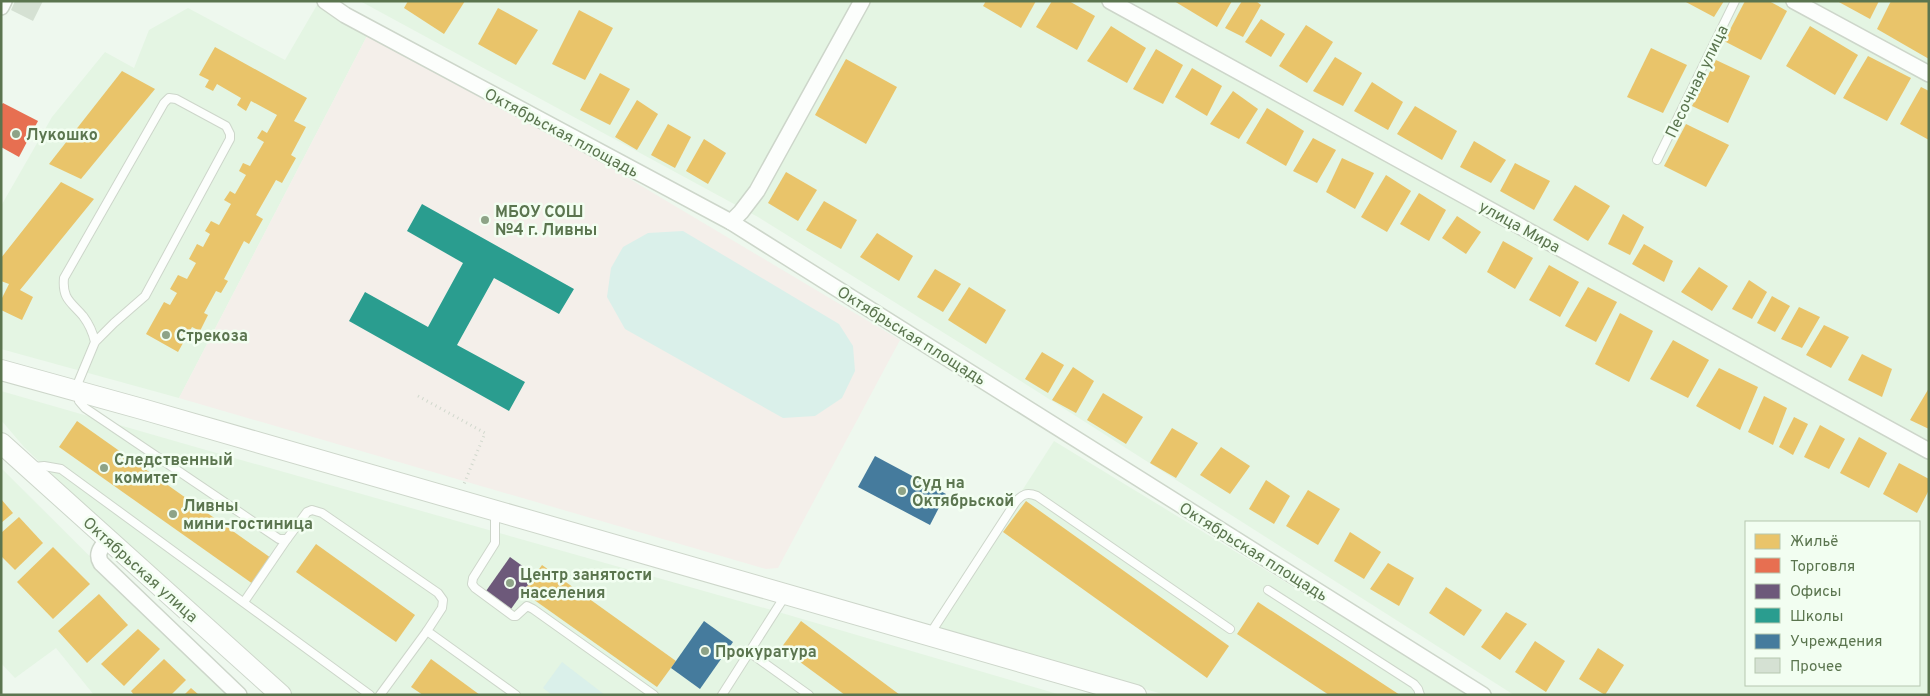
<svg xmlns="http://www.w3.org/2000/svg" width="1930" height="696" font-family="Overpass,sans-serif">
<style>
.residential{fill:#e4f5e3;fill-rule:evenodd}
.education{fill:#f4efea}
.green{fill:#daf0ea}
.homes{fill:#e9c46a}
.shops{fill:#e76f51}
.offices{fill:#6d597a}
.schools{fill:#2a9d8f}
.public{fill:#457b9d}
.building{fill:#d5e1d3}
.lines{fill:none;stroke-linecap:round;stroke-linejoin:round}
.service-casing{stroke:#cdd6ca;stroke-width:10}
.minor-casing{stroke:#cdd6ca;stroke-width:18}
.tertiary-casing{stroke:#cdd6ca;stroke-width:22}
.path{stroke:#d1d8cd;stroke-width:3;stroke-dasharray:1 4;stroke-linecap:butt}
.service{stroke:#fcfefc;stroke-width:8}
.minor{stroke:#fcfefc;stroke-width:15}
.tertiary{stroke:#fcfefc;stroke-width:20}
.poi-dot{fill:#8ea387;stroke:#f2fef1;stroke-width:2}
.labels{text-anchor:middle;stroke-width:5;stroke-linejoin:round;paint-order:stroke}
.street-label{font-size:16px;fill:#5b754f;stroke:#f2fef1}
.poi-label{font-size:16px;font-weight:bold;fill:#5b754f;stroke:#f2fef1;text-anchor:start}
</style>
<rect width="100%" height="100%" fill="#eef8ee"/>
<g class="residential">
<path d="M360 1H1929V695H1514L997 366 758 217ZM1746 522H1919V685H1746Z"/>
<path d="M317 5 368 34 179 398 1 349V206L52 117 105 52 134 68 149 30 188 8 285 60Z"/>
<path d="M1 391 206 450 775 611 1061 695H293L164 581 24 447 1 420Z"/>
<path d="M1054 441 1464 691 1460 695H1166L1019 654 935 626Z"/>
<path d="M1 468 229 695H94L56 648 15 678 1 663Z"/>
</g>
<path class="education" d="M368 34 497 100 900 340 778 568 766 569 179 398Z"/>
<g class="green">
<path d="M683 231 839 324 853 346 855 371 842 398 815 416 783 418 625 329 607 297 611 268 623 247 648 233Z"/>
<path d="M562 662 605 695H552L543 688Z"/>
</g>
<g class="homes">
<path d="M408 1H465L444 34 404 8Z"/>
<path d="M986 1H1036L1021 28 983 6Z"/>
<path d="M1052 1H1069L1095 16 1077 50 1036 27Z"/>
<path d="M1174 1H1232L1217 27Z"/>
<path d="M1242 1H1256L1261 5 1243 37 1225 28Z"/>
<path d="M1684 1H1724L1714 17Z"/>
<path d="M1745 1H1769L1787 11 1761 60 1724 41Z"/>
<path d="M1837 1H1879L1870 19Z"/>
<path d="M1891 1H1929V59L1877 29Z"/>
<path d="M498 8 538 30 516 65 478 44Z"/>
<path d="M579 10 613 28 585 80 552 64Z"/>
<path d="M1261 19 1285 34 1271 57 1245 42Z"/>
<path d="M1306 25 1333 42 1307 83 1279 66Z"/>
<path d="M1111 26 1146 48 1127 83 1087 61Z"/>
<path d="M1810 26 1858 55 1835 95 1786 66Z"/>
<path d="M215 47 307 98 294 121 306 127 291 155 296 158 282 183 276 180 256 215 263 219 249 244 244 241 224 279 228 281 221 293 216 291 204 313 208 315 200 331 192 327 178 352 146 334 164 302 170 305 177 293 170 289 178 275 187 279 196 263 189 259 197 244 203 247 210 234 205 231 211 221 219 225 231 204 224 200 230 191 235 194 246 175 239 171 243 163 250 166 264 142 257 138 262 130 267 133 277 115 251 101 246 111 237 105 241 98 217 84 213 91 205 87 209 80 199 75Z"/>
<path d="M1651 48 1687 65 1663 113 1627 97Z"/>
<path d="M1156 49 1183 65 1163 104 1133 89Z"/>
<path d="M1868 56 1911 78 1887 121 1843 98Z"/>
<path d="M1335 57 1362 73 1343 106 1313 91Z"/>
<path d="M846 59 897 87 866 144 815 115Z"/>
<path d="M1716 60 1750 76 1728 123 1692 106Z"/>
<path d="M1192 68 1222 86 1207 116 1175 97Z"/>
<path d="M122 71 155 89 81 179 49 164Z"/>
<path d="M600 73 630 89 610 125 580 110Z"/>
<path d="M1372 82 1403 102 1388 130 1354 111Z"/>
<path d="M1921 87 1929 91V140L1900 124Z"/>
<path d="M1233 91 1258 109 1239 139 1210 124Z"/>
<path d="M637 100 658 114 637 150 615 137Z"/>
<path d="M1415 106 1457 131 1442 160 1397 134Z"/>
<path d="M1267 108 1304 131 1286 166 1246 143Z"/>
<path d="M668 124 691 137 675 168 651 155Z"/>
<path d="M1686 124 1729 145 1706 187 1664 166Z"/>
<path d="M1313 138 1336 150 1317 183 1293 171Z"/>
<path d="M704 139 726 153 708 184 686 171Z"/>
<path d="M1474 141 1506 160 1491 183 1460 167Z"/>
<path d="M1342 158 1374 173 1355 209 1326 192Z"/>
<path d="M1515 163 1550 181 1534 210 1500 191Z"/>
<path d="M786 172 817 190 798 221 768 203Z"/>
<path d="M1386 175 1411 191 1387 232 1361 217Z"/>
<path d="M61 182 94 199 20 290 33 297 22 320 1 310V300L9 284 1 281V258Z"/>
<path d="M1575 185 1610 206 1588 241 1553 220Z"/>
<path d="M1419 193 1446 210 1429 241 1400 224Z"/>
<path d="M824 201 857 220 841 249 806 230Z"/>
<path d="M1623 214 1644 227 1630 255 1608 244Z"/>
<path d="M1457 216 1481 232 1466 254 1442 238Z"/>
<path d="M877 233 913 256 899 281 860 257Z"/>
<path d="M1503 241 1533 258 1515 289 1487 272Z"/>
<path d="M1644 244 1673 261 1664 282 1632 264Z"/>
<path d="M1549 265 1579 282 1560 317 1529 300Z"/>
<path d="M1699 267 1728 286 1712 311 1681 292Z"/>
<path d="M935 269 961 284 943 312 917 297Z"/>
<path d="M1749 280 1767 292 1752 319 1732 309Z"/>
<path d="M969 287 1006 310 986 344 948 320Z"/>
<path d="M1588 287 1617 302 1596 342 1565 326Z"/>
<path d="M1772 296 1790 306 1775 332 1757 323Z"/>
<path d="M1799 307 1820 317 1802 348 1781 339Z"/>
<path d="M1620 313 1653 331 1629 382 1595 364Z"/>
<path d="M1824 325 1849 337 1831 368 1806 355Z"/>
<path d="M1673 340 1709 360 1688 398 1650 379Z"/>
<path d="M1042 352 1064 365 1048 393 1025 379Z"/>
<path d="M1862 354 1892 369 1882 397 1848 380Z"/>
<path d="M1073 367 1094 381 1076 413 1052 400Z"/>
<path d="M1719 368 1758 387 1740 430 1696 406Z"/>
<path d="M1929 388V429L1910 420Z"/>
<path d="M1103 393 1143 417 1126 444 1087 420Z"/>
<path d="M1764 396 1787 408 1773 445 1748 432Z"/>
<path d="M1794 417 1808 424 1793 455 1779 447Z"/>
<path d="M77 421 271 558 253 584 59 447Z"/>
<path d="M1820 425 1845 439 1829 469 1804 457Z"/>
<path d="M1172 428 1198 443 1176 478 1150 463Z"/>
<path d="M1859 437 1887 453 1869 488 1840 473Z"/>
<path d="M1221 447 1250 466 1230 494 1200 475Z"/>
<path d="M1899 463 1929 479V490L1917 513 1883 494Z"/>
<path d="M1266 480 1290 496 1274 524 1249 509Z"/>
<path d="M1308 490 1340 509 1318 545 1286 526Z"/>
<path d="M1 499 13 513 1 523Z"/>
<path d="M1026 501 1229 646 1207 678 1003 532Z"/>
<path d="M19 517 43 543 15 570 1 556V533Z"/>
<path d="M1350 532 1381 552 1364 579 1334 561Z"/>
<path d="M316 544 415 615 396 642 296 572Z"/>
<path d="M53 547 90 584 53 619 17 582Z"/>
<path d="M1388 563 1414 578 1399 606 1370 589Z"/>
<path d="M542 565 676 661 657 687 523 592Z"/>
<path d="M1446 587 1482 610 1464 636 1429 613Z"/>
<path d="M99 594 128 625 87 663 58 631Z"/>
<path d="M1258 602 1400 695H1329L1237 634Z"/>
<path d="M1506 612 1527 624 1500 660 1481 647Z"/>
<path d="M801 621 900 695H845L781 648Z"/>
<path d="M138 629 160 649 124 686 101 664Z"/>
<path d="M1535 641 1565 661 1546 692 1515 672Z"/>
<path d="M1598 648 1624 665 1605 695 1579 679Z"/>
<path d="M164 659 186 680 171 695H134L131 691Z"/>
<path d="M431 659 480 695H423L411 687Z"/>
<path d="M191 688 199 695H184Z"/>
</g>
<path class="shops" d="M3 103 38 121 19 157 1 147V105Z"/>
<path class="offices" d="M510 557 535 575 511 609 486 591Z"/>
<path class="schools" d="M422 204 574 289 559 314 494 278 457 345 525 382 509 411 349 321 365 292 428 327 463 263 407 231Z"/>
<g class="public">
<path d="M875 456 946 494 930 525 858 487Z"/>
<path d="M704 621 733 642 700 689 671 668Z"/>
</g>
<path class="building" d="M15 1H43L33 21 11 10Z"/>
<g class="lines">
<defs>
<g id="service">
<path d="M1657 160 1735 1"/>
<path d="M75 390 95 342 114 323 145 296 230 139V134L226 126 176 99 169 98 164 103 64 278C62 299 71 302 83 316 89 324 93 333 95 342"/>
<path d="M79 393V401L85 408 279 539H287L307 512 312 510 322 513 438 593 443 600 442 608 427 631 516 695"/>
<path d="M34 467 44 466 61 469 370 695"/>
<path d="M495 512V543L473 578 472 584 475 588 513 616H516L527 606 533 609 654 695"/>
<path d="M1268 590 1414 684 1418 689 1420 695"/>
<path d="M244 602 287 539"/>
<path d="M930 634 1015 503C1022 494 1027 492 1037 496L1230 629"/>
<path d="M749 652 809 695"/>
<path d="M380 695 427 631"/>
<path d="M722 695 785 596"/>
</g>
<g id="minor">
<path d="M325 1 345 15 731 222 1483 695"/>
<path d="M1110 1 1929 451"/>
<path d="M1794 1 1929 74"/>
<path d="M1 7 4 1"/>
<path d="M731 222 741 212 757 191 862 1"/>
<path d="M108 539C102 547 95 553 101 563L239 695"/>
</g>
<g id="tertiary">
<path d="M1 370 142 409 1136 695"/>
<path d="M1 443 281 695"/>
</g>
</defs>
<use href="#service" class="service-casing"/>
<use href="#minor" class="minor-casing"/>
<use href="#tertiary" class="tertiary-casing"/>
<path class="path" d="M418 396 485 433 464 484"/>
<use href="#service" class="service"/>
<use href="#minor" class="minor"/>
<use href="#tertiary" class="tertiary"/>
</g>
<g class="poi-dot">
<circle cx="16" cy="134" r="5"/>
<circle cx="485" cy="220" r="5"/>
<circle cx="166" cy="335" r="5"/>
<circle cx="104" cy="468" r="5"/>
<circle cx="902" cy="491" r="5"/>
<circle cx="173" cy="514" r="5"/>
<circle cx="510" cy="583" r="5"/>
<circle cx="705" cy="651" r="5"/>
</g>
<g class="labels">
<g class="street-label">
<text transform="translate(1696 81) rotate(-64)" y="6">Песочная улица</text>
<text transform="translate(562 132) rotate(28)" y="6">Октябрьская площадь</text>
<text transform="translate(1520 226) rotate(29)" y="6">улица Мира</text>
<text transform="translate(912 335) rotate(32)" y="6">Октябрьская площадь</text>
<text transform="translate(1254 551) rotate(32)" y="6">Октябрьская площадь</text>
<text transform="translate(141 569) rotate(42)" y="6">Октябрьская улица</text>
</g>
<g class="poi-label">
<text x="26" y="140">Лукошко</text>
<text x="495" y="217">МБОУ СОШ<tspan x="495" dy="18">№4 г. Ливны</tspan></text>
<text x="176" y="341">Стрекоза</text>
<text x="114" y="465">Следственный<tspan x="114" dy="18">комитет</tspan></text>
<text x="912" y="488">Суд на<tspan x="912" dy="18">Октябрьской</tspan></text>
<text x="183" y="511">Ливны<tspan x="183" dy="18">мини-гостиница</tspan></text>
<text x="520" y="580">Центр занятости<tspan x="520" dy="18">населения</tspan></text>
<text x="715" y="657">Прокуратура</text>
</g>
</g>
<rect width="1930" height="696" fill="none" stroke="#5b754f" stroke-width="5"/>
<rect x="1745" y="521" width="175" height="165" fill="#f2fef1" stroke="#b6c7b0"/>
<rect x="1755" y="534" width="25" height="15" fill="#e9c46a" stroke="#b6c7b0"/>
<text x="1790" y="546" font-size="15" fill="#5b754f">Жильё</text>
<rect x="1755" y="558" width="25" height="15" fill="#e76f51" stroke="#b6c7b0"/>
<text x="1790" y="571" font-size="15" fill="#5b754f">Торговля</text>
<rect x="1755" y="584" width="25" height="15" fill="#6d597a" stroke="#b6c7b0"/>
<text x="1790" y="596" font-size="15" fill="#5b754f">Офисы</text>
<rect x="1755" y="608" width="25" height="15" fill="#2a9d8f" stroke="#b6c7b0"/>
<text x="1790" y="621" font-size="15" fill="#5b754f">Школы</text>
<rect x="1755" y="634" width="25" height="15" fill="#457b9d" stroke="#b6c7b0"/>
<text x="1790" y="646" font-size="15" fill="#5b754f">Учреждения</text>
<rect x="1755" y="658" width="25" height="15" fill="#d5e1d3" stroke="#b6c7b0"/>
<text x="1790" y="671" font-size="15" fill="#5b754f">Прочее</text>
</svg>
